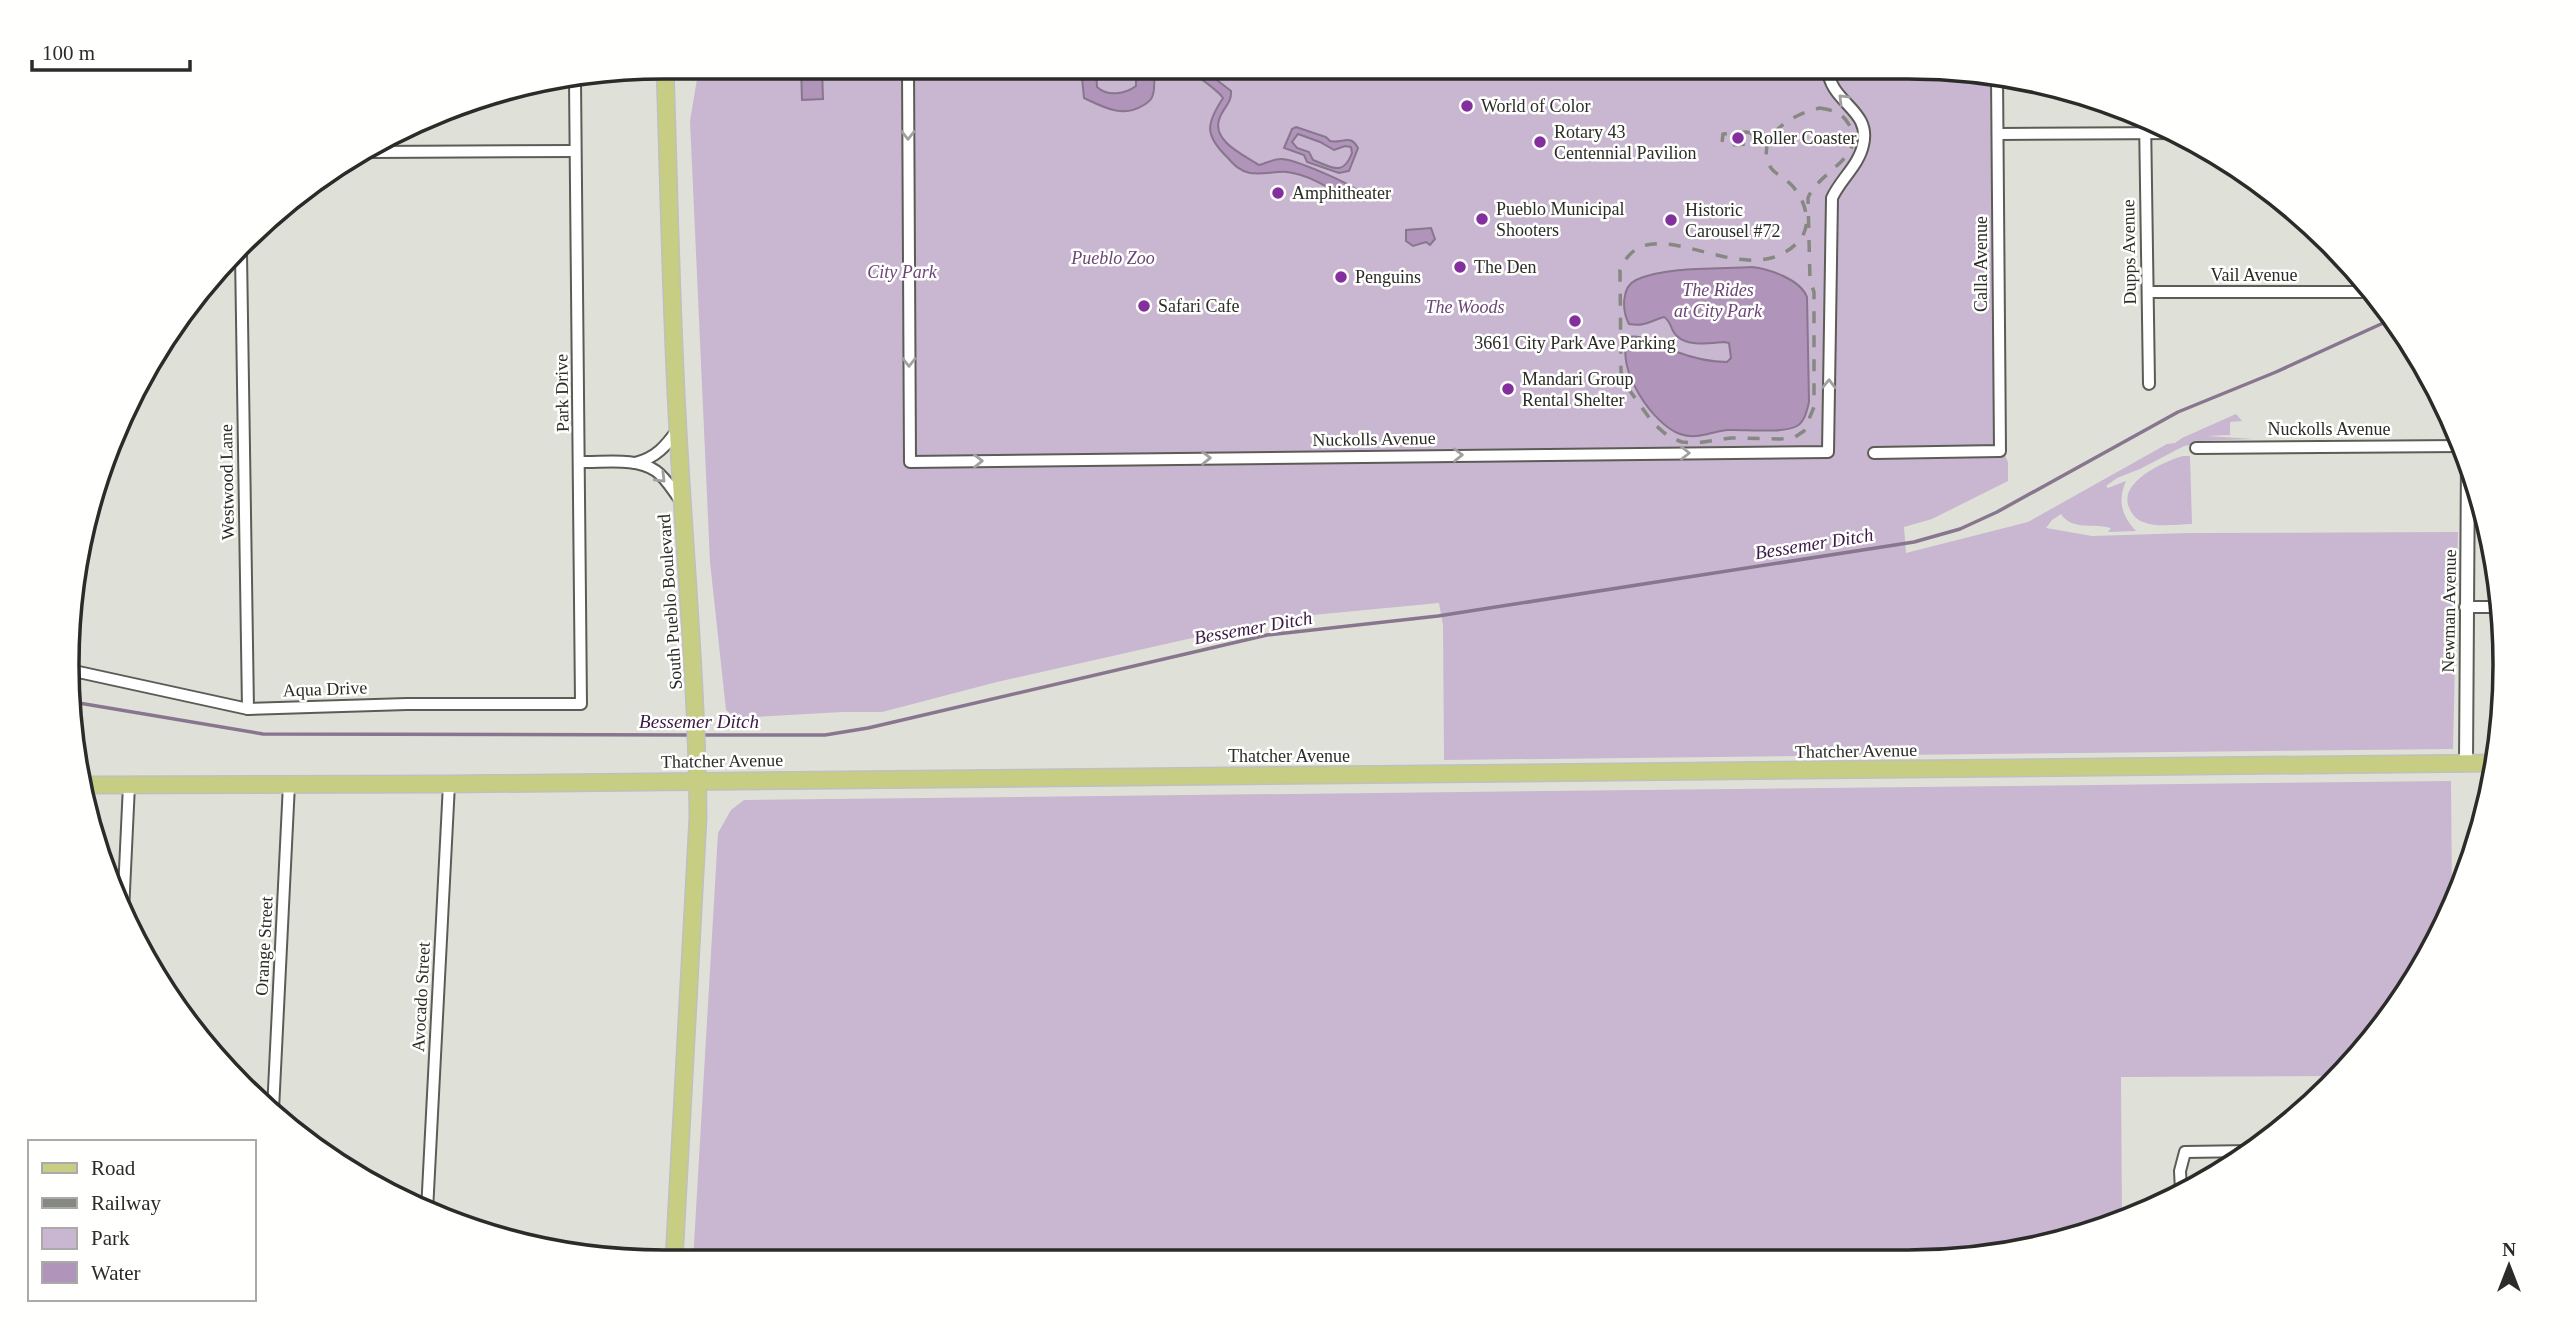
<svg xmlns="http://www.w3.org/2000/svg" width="2572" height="1329" font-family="'Times New Roman',serif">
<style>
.green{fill:#c9b6d0}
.water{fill:#b094ba;stroke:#88758e;stroke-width:2;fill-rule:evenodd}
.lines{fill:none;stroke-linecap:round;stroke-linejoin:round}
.stream{stroke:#88758e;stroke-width:3.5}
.minor-casing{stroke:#5b5c56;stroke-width:14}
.tertiary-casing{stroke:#5b5c56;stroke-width:16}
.primary-casing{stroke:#bfc0bf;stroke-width:19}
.minor{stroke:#fff;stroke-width:10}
.tertiary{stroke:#fff;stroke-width:12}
.primary{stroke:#c7cd83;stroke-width:16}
.rail{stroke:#868882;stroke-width:3.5;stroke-dasharray:12 12;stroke-linecap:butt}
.oneway{stroke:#a0a09f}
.poi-dot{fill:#832f9e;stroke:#fffffe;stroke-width:2.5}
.labels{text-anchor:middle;stroke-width:5;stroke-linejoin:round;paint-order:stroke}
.poi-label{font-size:18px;fill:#2b2c29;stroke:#fffffe;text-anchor:start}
.street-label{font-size:18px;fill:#2b2c29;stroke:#fffffe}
.park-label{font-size:18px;font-style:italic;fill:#6b4578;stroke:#fffffe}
.water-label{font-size:19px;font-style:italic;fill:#3c1848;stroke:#fffffe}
.rim{fill:none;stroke:#2b2c29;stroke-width:3.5}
</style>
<rect width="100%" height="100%" fill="#dfe1d9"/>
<g class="green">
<path d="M699 67 1946 68 1990 75 1994 432 2008 462V481L1932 519 1904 527 1906 553 2028 522 2167 444 2175 443 2182 438 2236 414 2242 421 2230 422V435L2206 436 2254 439 2194 441 2190 445 2184 446 2140 469 2117 478 2106 486 2108 488 2126 481C2117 501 2122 516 2136 531L2108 532 2111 528C2094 523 2072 531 2061 514L2052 520 2046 528 2092 536 2189 533 2458 532 2453 749 1444 760 1443 625 1439 603 1281 618 997 682 882 712H843L736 718 726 710 710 562 690 121Z"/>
<path d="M2183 456H2190L2192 524C2178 524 2156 528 2143 522 2136 520 2131 513 2129 507 2118 482 2165 461 2183 456Z"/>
<path d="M2451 781 2452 907 2444 929 2357 1058 2338 1076 2121 1077 2122 1221 1986 1257 693 1261 718 833 731 810 744 800Z"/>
</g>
<g class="water">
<path d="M801 67H822L823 99 802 100Z"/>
<path d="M1081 67H1096L1097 87C1108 97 1125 94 1136 86V72L1131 67H1152C1156 74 1154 81 1154 89 1153 98 1151 101 1142 106 1123 118 1103 107 1084 98Z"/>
<path d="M1184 67H1200L1231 91C1232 102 1224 107 1220 117 1210 140 1242 154 1259 165 1266 163 1274 159 1281 159 1295 159 1349 183 1360 192L1351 201C1332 190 1311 175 1287 172 1275 171 1262 175 1250 173 1240 171 1234 165 1228 158 1204 135 1206 124 1223 98 1217 89 1194 74 1184 67Z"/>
<path d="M1296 127 1326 137 1330 141C1342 144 1350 133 1358 148L1349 171 1339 173 1307 162 1304 155 1284 148 1292 129ZM1298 134 1320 142 1334 150 1345 146 1351 147 1352 153C1343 177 1332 167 1313 160L1309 152 1297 148 1292 142Z"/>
<path d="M1431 228 1435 239 1430 245 1426 242 1413 246 1406 241V230Z"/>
<path d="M1752 267C1769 269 1800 279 1807 297L1809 402C1807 410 1805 421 1797 426 1783 434 1745 429 1727 430 1710 432 1697 440 1680 434 1653 425 1613 366 1629 337 1645 334 1662 347 1677 352 1693 358 1709 362 1727 362L1731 358 1729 343 1724 342C1710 343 1688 347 1677 336 1670 330 1672 322 1664 317 1650 321 1645 327 1629 324 1622 311 1621 287 1636 280 1665 266 1720 269 1752 267Z"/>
</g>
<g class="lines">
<g class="stream">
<path d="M73 702 263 734 691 735"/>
<path d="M702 735H825L868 728 1267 635 1438 616 1914 542 1960 529 1997 512 2178 412 2276 372 2392 319"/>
</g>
<defs>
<g id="minor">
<path d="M908 67 910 462 1828 452 1832 198C1840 180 1859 165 1863 145 1872 109 1829 103 1828 68"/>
<path d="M2145 118 2149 384"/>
<path d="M1998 134 2179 133"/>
<path d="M372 152 575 151"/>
<path d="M241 254 248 709"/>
<path d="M2148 292H2361"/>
<path d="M2196 448 2462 446"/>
<path d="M1874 453 2000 451 1997 76"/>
<path d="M580 462C603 463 636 457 656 471 666 478 673 491 681 501"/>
<path d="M635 463C656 458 666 446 678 429"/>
<path d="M2465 607H2501"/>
<path d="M74 671 248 709 407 704H581L575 81"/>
<path d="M123 912 129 785"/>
<path d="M273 1110 289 784"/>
<path d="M2181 1191 2180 1171 2185 1152 2251 1151"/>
<path d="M427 1211 449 784"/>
</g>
<path id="tertiary" d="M2466 763 2468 459"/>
<g id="primary">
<path d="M665 67C669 188 671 310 678 431 685 560 697 688 698 817L674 1261"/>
<path d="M84 785 449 784 2494 763"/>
</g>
</defs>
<use href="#minor" class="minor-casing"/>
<use href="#tertiary" class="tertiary-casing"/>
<use href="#primary" class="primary-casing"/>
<use href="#minor" class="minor"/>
<use href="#tertiary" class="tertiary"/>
<use href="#primary" class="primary"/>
<g class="rail">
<path d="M1820 108C1832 110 1841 112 1848 123 1870 156 1818 171 1808 198L1810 280 1814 292V407L1804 431 1795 437 1781 439 1731 438 1697 443 1682 442 1669 437 1653 423 1630 391 1621 372 1620 270C1649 200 1744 298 1798 242 1815 225 1804 194 1787 181 1782 176 1775 174 1771 168 1752 136 1795 113 1820 108Z"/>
<path d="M1746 132 1751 133 1753 136 1752 144 1730 145 1722 143 1723 134Z"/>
</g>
</g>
<defs><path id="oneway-chevron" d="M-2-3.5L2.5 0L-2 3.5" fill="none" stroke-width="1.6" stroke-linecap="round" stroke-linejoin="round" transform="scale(1.75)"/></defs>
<g class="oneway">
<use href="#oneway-chevron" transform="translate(1843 99) rotate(-135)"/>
<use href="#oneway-chevron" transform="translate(908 135) rotate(90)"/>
<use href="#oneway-chevron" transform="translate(909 362) rotate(90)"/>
<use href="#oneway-chevron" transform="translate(1829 384) rotate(-89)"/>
<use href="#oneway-chevron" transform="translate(1685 453)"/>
<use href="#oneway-chevron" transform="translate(1458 455) rotate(-1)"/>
<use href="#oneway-chevron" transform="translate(1206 458) rotate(-1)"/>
<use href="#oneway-chevron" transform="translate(978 461) rotate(-1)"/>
<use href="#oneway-chevron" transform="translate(661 478) rotate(45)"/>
</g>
<g class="poi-dot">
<circle cx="1467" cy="106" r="7"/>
<circle cx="1738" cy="138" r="7"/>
<circle cx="1540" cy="142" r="7"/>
<circle cx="1278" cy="193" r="7"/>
<circle cx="1482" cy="219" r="7"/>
<circle cx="1671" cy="220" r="7"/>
<circle cx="1460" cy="267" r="7"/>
<circle cx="1341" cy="277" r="7"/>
<circle cx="1144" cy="306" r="7"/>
<circle cx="1575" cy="321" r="7"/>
<circle cx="1508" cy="389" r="7"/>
</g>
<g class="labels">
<g class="poi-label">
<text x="1481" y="112">World of Color</text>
<text x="1554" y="138">Rotary 43<tspan x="1554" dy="21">Centennial Pavilion</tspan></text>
<text x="1752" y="144">Roller Coaster</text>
<text x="1292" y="199">Amphitheater</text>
<text x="1496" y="215">Pueblo Municipal<tspan x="1496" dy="21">Shooters</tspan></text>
<text x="1685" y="216">Historic<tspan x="1685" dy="21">Carousel #72</tspan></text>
<text x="1474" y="273">The Den</text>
<text x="1355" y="283">Penguins</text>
<text x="1158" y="312">Safari Cafe</text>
<text x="1575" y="349" text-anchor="middle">3661 City Park Ave Parking</text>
<text x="1522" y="385">Mandari Group<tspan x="1522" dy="21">Rental Shelter</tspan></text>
</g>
<g class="street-label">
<text transform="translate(2129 252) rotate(-91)" y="6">Dupps Avenue</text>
<text transform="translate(1981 264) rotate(-90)" y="6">Calla Avenue</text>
<text x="2254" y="281">Vail Avenue</text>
<text transform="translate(562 393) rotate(-91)" y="6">Park Drive</text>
<text x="2329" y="435">Nuckolls Avenue</text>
<text transform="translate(1374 439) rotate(-1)" y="6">Nuckolls Avenue</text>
<text transform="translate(227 482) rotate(-91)" y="6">Westwood Lane</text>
<text transform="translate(670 602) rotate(-94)" y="6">South Pueblo Boulevard</text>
<text transform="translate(2449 611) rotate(-89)" y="6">Newman Avenue</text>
<text transform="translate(325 689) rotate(-2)" y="6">Aqua Drive</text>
<text transform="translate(1856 751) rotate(-1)" y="6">Thatcher Avenue</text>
<text x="1289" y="762">Thatcher Avenue</text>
<text transform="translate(722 761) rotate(-1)" y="6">Thatcher Avenue</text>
<text transform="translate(264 946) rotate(-87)" y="6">Orange Street</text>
<text transform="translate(421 997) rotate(-87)" y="6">Avocado Street</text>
</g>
<g class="park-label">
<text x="1113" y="264">Pueblo Zoo</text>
<text x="902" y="278">City Park</text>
<text x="1718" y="296">The Rides<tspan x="1718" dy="21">at City Park</tspan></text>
<text x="1465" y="313">The Woods</text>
</g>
<g class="water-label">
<text transform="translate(1814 543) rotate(-9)" y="7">Bessemer Ditch</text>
<text transform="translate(1253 627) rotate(-10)" y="7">Bessemer Ditch</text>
<text x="699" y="728">Bessemer Ditch</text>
</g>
</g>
<path d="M0 0H2572V1329H0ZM664 79H1908A585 585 0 0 1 2493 664V665A585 585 0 0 1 1908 1250H664A585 585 0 0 1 79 665V664A585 585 0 0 1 664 79Z" fill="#fffffe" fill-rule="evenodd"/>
<path class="rim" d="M664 79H1908A585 585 0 0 1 2493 664V665A585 585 0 0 1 1908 1250H664A585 585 0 0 1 79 665V664A585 585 0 0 1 664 79Z"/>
<rect x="28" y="1140" width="228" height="161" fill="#fffffe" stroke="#aaaba9" stroke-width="2"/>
<rect x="42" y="1163" width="35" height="10" fill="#c7cd83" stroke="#aaaba9" stroke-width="2"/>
<text x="91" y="1175" font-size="21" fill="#2b2c29">Road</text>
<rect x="42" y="1198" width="35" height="10" fill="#868882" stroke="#aaaba9" stroke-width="2"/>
<text x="91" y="1210" font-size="21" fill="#2b2c29">Railway</text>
<rect x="42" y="1228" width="35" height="21" fill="#c9b6d0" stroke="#aaaba9" stroke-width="2"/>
<text x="91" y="1245" font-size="21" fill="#2b2c29">Park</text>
<rect x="42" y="1262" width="35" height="21" fill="#b094ba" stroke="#aaaba9" stroke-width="2"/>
<text x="91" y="1280" font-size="21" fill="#2b2c29">Water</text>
<g transform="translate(2509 1266)" stroke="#fffffe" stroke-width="5" paint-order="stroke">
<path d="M0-5L12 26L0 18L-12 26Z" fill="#2b2c29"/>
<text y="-10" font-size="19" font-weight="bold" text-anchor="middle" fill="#2b2c29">N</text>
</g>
<path d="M32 60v10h158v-10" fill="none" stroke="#2b2c29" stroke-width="3.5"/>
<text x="42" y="60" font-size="21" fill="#2b2c29" stroke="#fffffe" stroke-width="5" paint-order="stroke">100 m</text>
</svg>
